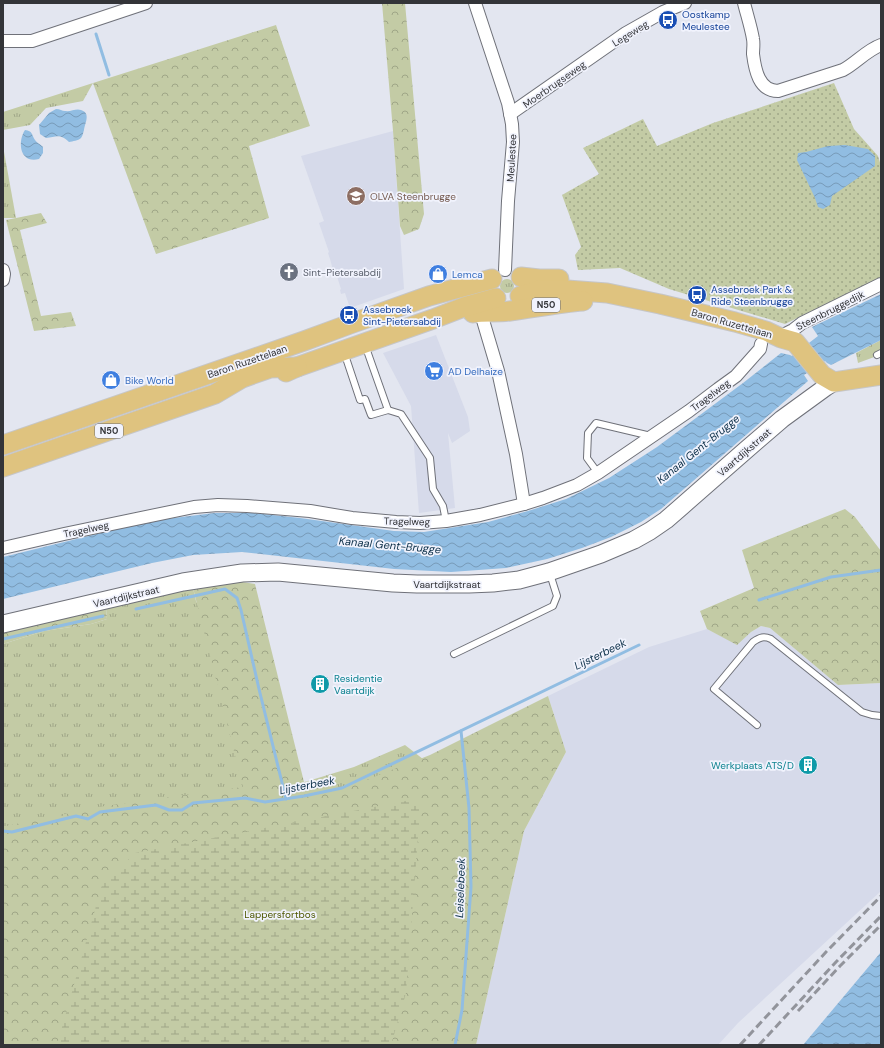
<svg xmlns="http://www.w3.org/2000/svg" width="884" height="1048" font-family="'DM Sans',sans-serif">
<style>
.built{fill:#d6daea}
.grass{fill:url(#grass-tufts)}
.forest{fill:url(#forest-crowns)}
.wetland{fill:url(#wetland-marsh)}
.garden{fill:url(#garden-dots)}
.water{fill:url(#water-waves)}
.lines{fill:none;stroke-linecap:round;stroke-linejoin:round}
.stream{stroke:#91bde2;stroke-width:3}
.lane-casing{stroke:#6f7179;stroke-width:8}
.street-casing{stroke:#6f7179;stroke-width:14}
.secondary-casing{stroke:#6f7179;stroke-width:19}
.primary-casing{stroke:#c6c6c7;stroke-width:21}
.lane{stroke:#fff;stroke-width:6}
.street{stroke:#fff;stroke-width:12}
.secondary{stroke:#fff;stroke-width:17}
.primary{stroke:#dfc37f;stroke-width:19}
.rail{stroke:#92949b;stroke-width:3;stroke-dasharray:8 4;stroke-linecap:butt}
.labels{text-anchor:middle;stroke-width:3.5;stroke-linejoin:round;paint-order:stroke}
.shield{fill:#f1f3fd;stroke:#6c6d73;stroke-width:1}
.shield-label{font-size:9px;font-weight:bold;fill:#333438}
.transit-label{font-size:10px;fill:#164399;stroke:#f1f3fd;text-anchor:start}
.street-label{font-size:10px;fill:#333438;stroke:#f1f3fd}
.education-label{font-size:10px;fill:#785e54;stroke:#f1f3fd;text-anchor:start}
.worship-label{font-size:10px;fill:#5b616d;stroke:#f1f3fd;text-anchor:start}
.shop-label{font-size:10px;fill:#366cbe;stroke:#f1f3fd;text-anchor:start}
.culture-label{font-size:10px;fill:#0d838f;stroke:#f1f3fd;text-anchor:start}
.park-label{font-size:10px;fill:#505902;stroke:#f1f3fd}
.water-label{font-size:11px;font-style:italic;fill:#0d3049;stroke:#f1f3fd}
</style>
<defs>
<pattern id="grass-tufts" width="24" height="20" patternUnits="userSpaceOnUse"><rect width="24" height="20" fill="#c3cba5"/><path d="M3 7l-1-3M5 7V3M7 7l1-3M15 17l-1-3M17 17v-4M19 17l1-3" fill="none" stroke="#9fa687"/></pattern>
<pattern id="forest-crowns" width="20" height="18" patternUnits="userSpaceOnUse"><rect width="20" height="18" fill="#c3cba5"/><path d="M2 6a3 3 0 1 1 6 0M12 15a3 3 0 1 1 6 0" fill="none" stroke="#9fa687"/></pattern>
<pattern id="wetland-marsh" width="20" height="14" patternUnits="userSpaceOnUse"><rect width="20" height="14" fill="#c3cba5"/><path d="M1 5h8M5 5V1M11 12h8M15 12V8" fill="none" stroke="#9fa687"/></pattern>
<pattern id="garden-dots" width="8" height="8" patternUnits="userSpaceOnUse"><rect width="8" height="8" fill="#c3cba5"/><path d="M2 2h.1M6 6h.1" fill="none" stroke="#9fa687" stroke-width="1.8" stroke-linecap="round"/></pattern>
<pattern id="water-waves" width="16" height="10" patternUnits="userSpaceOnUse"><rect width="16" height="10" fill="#91bde2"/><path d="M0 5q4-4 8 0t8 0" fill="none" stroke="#779ab8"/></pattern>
</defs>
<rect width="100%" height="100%" fill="#e3e6f0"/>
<g class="built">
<path d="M393 131 404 289 350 308 345 293 341 294 340 290 341 289 335 270H333L330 259 328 253 329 252 319 223 324 221 301 156Z"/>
<path d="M436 335 468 417 470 431 452 443 448 433 455 508 419 513 411 406 383 353Z"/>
<path d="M761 626 770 628 838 685 881 683V891L738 1023 718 1045H476L524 831 566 752 548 696 649 647 707 629 737 644 751 632Z"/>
</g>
<g class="grass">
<path d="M93 83 83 101 46 108 30 125 3 130V112Z"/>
<path d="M3 146 16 218H3Z"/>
<circle cx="507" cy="286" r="7"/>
<path d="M881 340V355L877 356 858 363 856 353Z"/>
<path d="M193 588 196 601 289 786 308 781 354 767 405 745 437 770 3 1045V644L44 631 91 624 107 619 106 608Z"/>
</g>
<g class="forest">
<path d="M382 3H405L424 214 419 229 404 235 400 226 393 131Z"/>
<path d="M276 25 310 126 249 146 269 218 156 254 93 83Z"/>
<path d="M41 213 47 223 20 230 41 316 71 312 76 326 34 331 6 220Z"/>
<path d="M845 509 855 517 881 551V683L838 685 770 628 761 626 751 632 737 645 707 629 700 611 754 588 742 550Z"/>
<path d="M236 581 255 584 304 782 333 793 430 755 548 696 566 752 524 831 476 1045H3V826H6L105 806 243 787 193 588Z"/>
<path d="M106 608 107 619 91 624 44 631 3 644V631Z"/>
</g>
<path class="wetland" d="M421 798 406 993 391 1045H57L102 885 135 853Z"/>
<path class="garden" d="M834 83 854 129 878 156 881 166V277L785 324 669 289 620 268 578 270 575 255 581 247 580 244 562 195 599 174 583 148 643 119 657 146 713 123Z"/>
<g class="water">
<path d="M56 109C60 109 62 111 65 111 71 112 76 108 81 110 91 113 85 123 84 130 83 133 83 135 81 138 78 141 73 141 69 142 60 133 56 137 46 138L40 134 39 125 49 113Z"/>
<path d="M25 130C33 131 31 134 35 140 37 143 40 144 43 147V153L39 159C20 164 17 142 25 130Z"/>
<path d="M845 145 868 149 875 156V166L832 196 830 205 823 209 818 207 815 198 797 160 798 153 806 152 828 146Z"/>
<path d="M881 294V340L831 365 827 363 825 361 804 375 808 381 661 509 641 522 611 537 582 548 547 559 506 568 451 572 394 569 242 552 193 555 152 563 3 599V557L150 521 214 513H254L300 518 394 531 424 532 488 522 528 511 566 499 609 478 657 447 743 383 781 353 790 355 792 356 818 336 812 327Z"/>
<path d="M881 952V1045H803Z"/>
</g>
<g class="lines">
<g class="stream">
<path d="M96 34 109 75"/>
<path d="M759 600 831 577 881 570"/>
<path d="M136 609 225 589 237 598 241 610 259 689 286 799"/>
<path d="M3 639 103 616"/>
<path d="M3 831 12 832 76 816 88 819 100 812 156 805 169 810H182L193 803 245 798 265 802 304 796 342 788 639 645"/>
<path d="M455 1045 462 1010 471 887 469 808 461 731"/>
</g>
<defs>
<g id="lane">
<path d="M365 345 388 410"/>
<path d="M344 352 360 400 365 399 371 415 388 410 401 414 430 458 433 489 443 506 446 521"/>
<path d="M877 355 881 353"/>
<path d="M598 473 587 458 588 433 596 423 651 436"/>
<path d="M454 654 553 606 557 596 550 574"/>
<path d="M757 725 714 689 753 642C760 637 764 636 771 639L862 712 872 715 881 716"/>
</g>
<g id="street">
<path d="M475 3 508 103 512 124 513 142 508 201 505 270"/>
<path d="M744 3C747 15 751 27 753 39 754 44 753 49 753 54 755 70 759 91 778 91L843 70C856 63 867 50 881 45"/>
<path d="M3 41H32L146 3"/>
<path d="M510 114 626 33 663 12 685 3"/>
<path d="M3 270 4 274 3 280"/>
<path d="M482 317 498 371 516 454 524 504"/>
<path d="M779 337 793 330 802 323 881 284"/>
<path d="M3 548 64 534 194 507 218 505 247 506 310 511 352 518 396 522 420 523 446 521 480 515 524 504 543 498 577 485 598 473 689 411 718 389 736 376 760 349 761 344"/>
</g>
<path id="secondary" d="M3 624 183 582 242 573 278 572 393 583 417 584H469L493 583 519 580 549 572 601 554 634 540 650 531 666 520 681 507 746 450 782 419 826 387 834 382"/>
<g id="primary">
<path d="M521 277 539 279H559"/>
<path d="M520 296 539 290H567L607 293 660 304 735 322 766 331 781 338 795 342 822 375 834 382 881 375"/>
<path d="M473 313C485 311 497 313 510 311 534 308 558 303 583 301"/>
<path d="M286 372 297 367 433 319 464 307 496 298"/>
<path d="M3 445 304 341 350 324 429 296 492 279"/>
<path d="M3 467 215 394 242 378 270 368 297 367"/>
</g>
</defs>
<use href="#lane" class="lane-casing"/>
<use href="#street" class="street-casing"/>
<use href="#secondary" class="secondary-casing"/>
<use href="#primary" class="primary-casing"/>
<use href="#lane" class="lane"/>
<use href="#street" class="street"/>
<use href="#secondary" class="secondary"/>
<use href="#primary" class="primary"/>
<g class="rail">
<path d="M798 1011 840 966 881 925"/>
<path d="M740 1045 826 952 881 896"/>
<path d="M759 1045 836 962 881 916"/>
</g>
</g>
<defs>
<symbol id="bus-disc" viewBox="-11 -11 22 22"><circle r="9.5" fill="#1a4fb4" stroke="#f1f3fd"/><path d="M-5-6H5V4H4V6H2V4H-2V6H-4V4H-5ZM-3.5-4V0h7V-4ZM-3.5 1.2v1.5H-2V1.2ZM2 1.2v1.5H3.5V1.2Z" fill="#fff"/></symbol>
<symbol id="school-disc" viewBox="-11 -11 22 22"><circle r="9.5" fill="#8d6e63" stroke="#f1f3fd"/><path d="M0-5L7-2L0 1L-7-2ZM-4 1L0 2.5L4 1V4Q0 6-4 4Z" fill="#fff"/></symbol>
<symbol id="church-disc" viewBox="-11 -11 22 22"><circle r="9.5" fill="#6b7280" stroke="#f1f3fd"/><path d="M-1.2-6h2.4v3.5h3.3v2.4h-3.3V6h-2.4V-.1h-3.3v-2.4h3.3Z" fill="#fff"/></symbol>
<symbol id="shop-disc" viewBox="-11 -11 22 22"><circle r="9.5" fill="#3f7fe0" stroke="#f1f3fd"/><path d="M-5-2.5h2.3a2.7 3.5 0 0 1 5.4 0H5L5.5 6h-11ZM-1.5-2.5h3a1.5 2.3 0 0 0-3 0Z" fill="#fff"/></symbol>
<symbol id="supermarket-disc" viewBox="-11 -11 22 22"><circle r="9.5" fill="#3f7fe0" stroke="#f1f3fd"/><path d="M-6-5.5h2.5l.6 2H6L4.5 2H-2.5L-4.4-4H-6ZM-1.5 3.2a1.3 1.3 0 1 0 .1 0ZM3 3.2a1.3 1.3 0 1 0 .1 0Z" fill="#fff"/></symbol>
<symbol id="building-disc" viewBox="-11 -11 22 22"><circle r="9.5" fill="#0f9aa8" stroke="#f1f3fd"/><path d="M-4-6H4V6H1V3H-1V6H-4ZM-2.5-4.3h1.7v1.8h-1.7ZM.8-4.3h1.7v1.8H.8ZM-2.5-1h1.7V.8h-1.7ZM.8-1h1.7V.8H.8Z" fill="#fff"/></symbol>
</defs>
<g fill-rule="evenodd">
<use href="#bus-disc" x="657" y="9" width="22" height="22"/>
<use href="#school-disc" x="345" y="185" width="22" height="22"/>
<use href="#church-disc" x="278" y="261" width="22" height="22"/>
<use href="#shop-disc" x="427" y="263" width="22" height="22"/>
<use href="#bus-disc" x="686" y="284" width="22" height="22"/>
<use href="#bus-disc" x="338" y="304" width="22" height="22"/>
<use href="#supermarket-disc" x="423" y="360" width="22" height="22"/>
<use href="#shop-disc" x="100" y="369" width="22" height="22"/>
<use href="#building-disc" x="309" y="673" width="22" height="22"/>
<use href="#building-disc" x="797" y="754" width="22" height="22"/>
</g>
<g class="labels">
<g class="shield">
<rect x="532" y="298" width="28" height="14" rx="3"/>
<rect x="95" y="424" width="28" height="14" rx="3"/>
</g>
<g class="shield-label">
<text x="546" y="308">N50</text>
<text x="109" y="434">N50</text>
</g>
<g class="transit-label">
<text x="682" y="18">Oostkamp<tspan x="682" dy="12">Meulestee</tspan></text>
<text x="711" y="293">Assebroek Park &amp;<tspan x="711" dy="12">Ride Steenbrugge</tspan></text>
<text x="363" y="313">Assebroek<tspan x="363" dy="12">Sint-Pietersabdij</tspan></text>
</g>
<g class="street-label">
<text transform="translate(630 33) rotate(-32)" y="4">Legeweg</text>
<text transform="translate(554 84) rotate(-35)" y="4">Moerbrugseweg</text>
<text transform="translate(511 158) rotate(-87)" y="4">Meulestee</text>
<text transform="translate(830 310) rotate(-27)" y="4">Steenbruggedijk</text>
<text transform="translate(732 323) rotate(16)" y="4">Baron Ruzettelaan</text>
<text transform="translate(247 361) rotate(-19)" y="4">Baron Ruzettelaan</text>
<text transform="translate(710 395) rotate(-37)" y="4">Tragelweg</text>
<text transform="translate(744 452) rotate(-41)" y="4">Vaartdijkstraat</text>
<text transform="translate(407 521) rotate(1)" y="4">Tragelweg</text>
<text transform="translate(86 529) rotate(-12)" y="4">Tragelweg</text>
<text x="447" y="588">Vaartdijkstraat</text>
<text transform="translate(126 596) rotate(-13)" y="4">Vaartdijkstraat</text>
</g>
<g class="education-label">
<text x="370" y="200">OLVA Steenbrugge</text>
</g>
<g class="worship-label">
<text x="303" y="276">Sint-Pietersabdij</text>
</g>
<g class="shop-label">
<text x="452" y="278">Lemca</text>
<text x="448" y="375">AD Delhaize</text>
<text x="125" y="384">Bike World</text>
</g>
<g class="culture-label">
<text x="334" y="682">Residentie<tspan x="334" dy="12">Vaartdijk</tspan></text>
<text x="794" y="769" text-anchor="end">Werkplaats ATS/D</text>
</g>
<g class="park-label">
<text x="280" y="918">Lappersfortbos</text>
</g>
<g class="water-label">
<text transform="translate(698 449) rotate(-39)" y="4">Kanaal Gent-Brugge</text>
<text transform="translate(390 545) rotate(5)" y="4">Kanaal Gent-Brugge</text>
<text transform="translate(600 654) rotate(-26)" y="4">Lijsterbeek</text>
<text transform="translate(307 785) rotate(-11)" y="4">Lijsterbeek</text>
<text transform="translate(460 888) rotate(-88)" y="4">Leiselebeek</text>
</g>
</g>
<rect width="884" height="1048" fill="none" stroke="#333438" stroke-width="8"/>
</svg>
